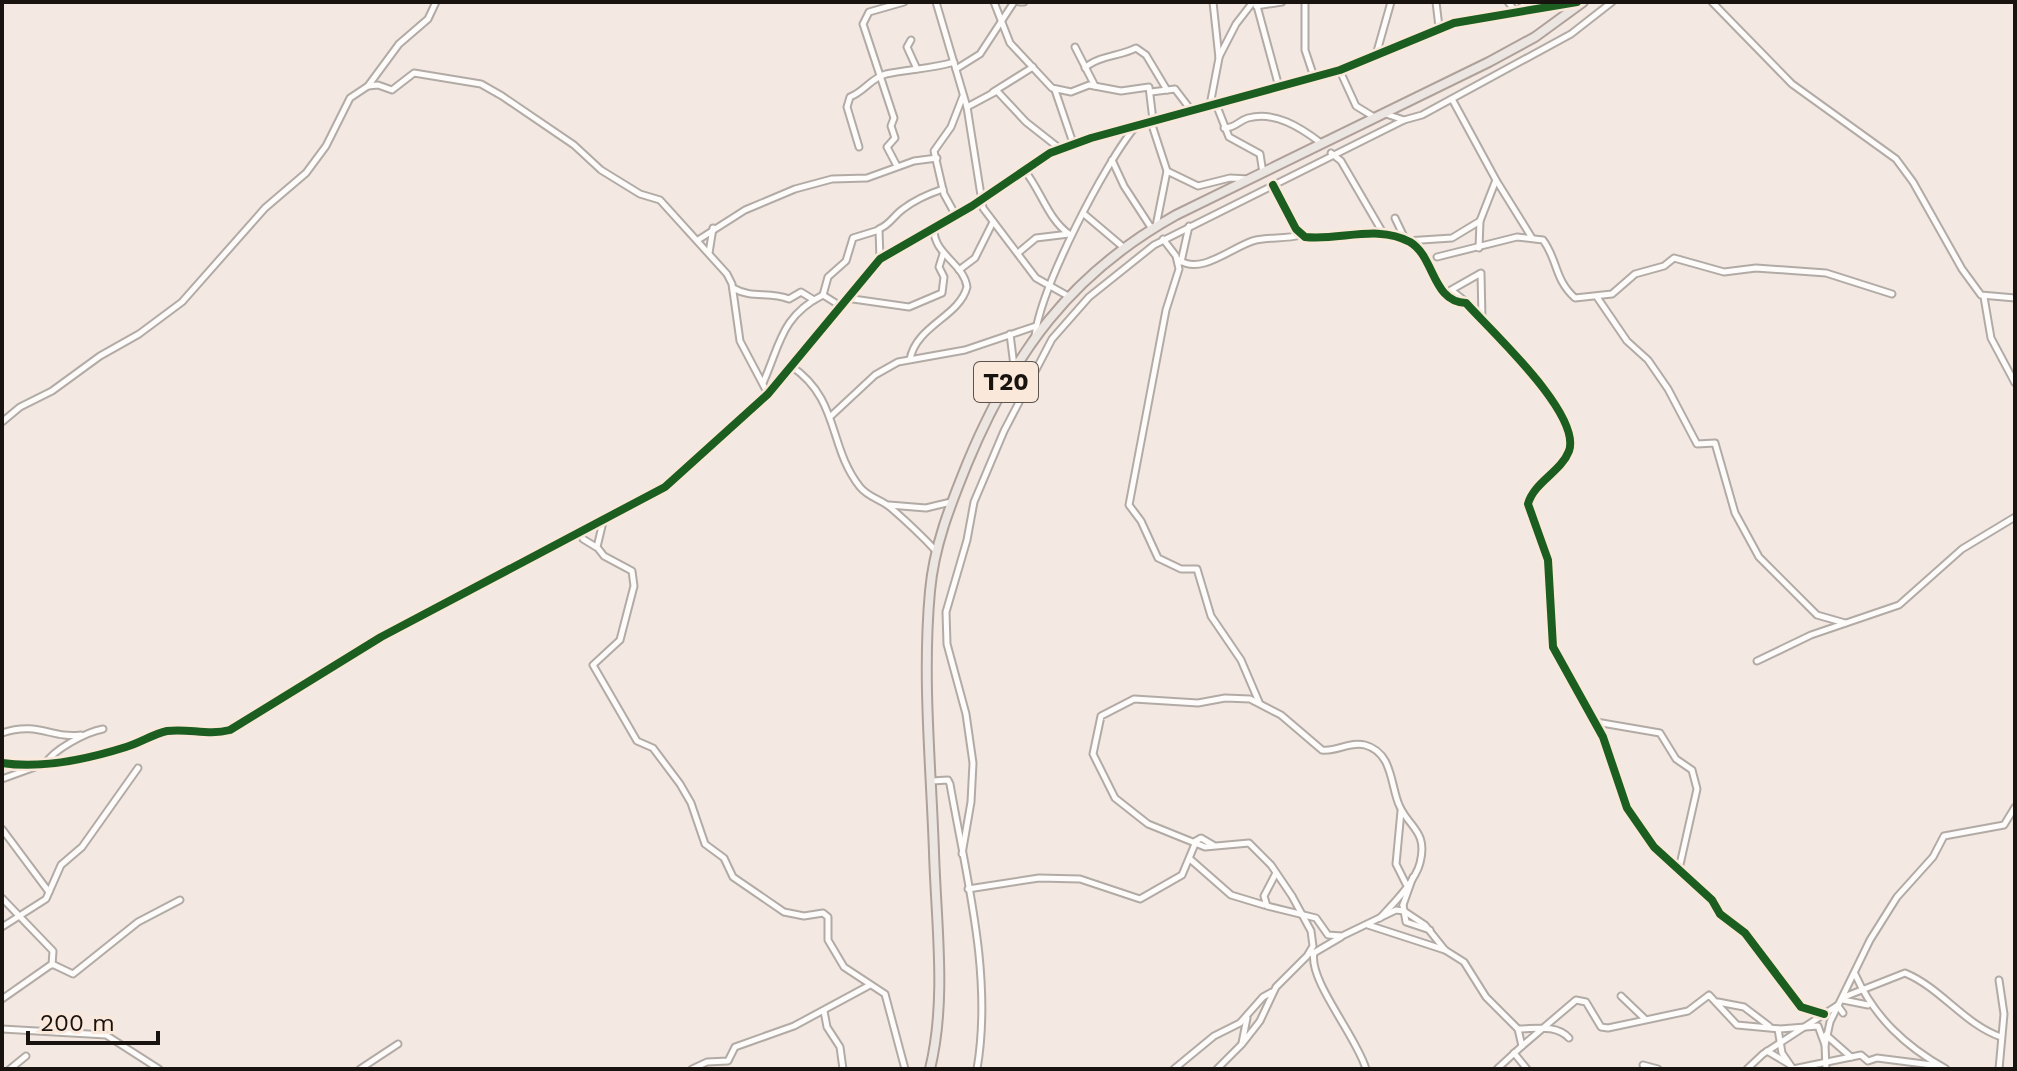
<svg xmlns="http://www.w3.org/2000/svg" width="2017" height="1071" font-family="'Work Sans',sans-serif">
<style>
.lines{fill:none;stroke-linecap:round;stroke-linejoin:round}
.street-casing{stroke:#b2aaa5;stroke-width:9}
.secondary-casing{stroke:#b2aaa5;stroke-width:11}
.primary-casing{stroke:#afa199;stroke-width:12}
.street{stroke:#fdfcfb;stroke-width:5}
.secondary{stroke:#fdfcfb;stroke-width:7}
.primary{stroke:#ece6e3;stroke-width:8}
.cycleway-casing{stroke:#fae8db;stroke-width:13}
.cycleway{stroke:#1b5e20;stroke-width:8}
.labels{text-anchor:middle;stroke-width:6;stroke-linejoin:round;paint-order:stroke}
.shield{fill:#fae8db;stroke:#5c534c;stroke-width:2}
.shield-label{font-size:24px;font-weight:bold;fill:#18130e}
</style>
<rect width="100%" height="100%" fill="#f3e9e2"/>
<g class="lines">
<defs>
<g id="street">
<path d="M936 2 967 107 983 208 1036 278 1068 296"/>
<path d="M994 2 1010 43 1052 88 1071 92 1089 85 1121 91 1149 87 1153 120"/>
<path d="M1019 2H1024"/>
<path d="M1305 2V50L1314 77"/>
<path d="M1436 2 1439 27"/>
<path d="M1508 2 1516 12 1527 2"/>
<path d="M1712 2 1792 84 1896 159 1913 182 1962 269 1981 295 2015 298"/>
<path d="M1256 6 1282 2"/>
<path d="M1257 6 1279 87"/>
<path d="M911 40 907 47 917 69"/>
<path d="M1075 47 1095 86"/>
<path d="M1376 55 1391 2"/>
<path d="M1219 57 1236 24 1253 2"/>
<path d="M1085 68C1097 56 1121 56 1136 48L1146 55 1167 90"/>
<path d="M956 69 980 54 1014 2"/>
<path d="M1340 71 1356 106 1374 117"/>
<path d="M368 86 399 44 428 19 436 2"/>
<path d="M1055 90 1073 143"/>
<path d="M993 92 1033 67"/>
<path d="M1151 92 1175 89 1191 110"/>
<path d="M1216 104 1229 137 1260 154 1263 173"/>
<path d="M1210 105 1219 58 1213 2"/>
<path d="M967 107 997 91 1026 122 1059 148"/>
<path d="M1383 113 1404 120 1422 115 1571 34 1612 2"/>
<path d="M1151 122 1167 171 1156 226"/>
<path d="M1224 128C1236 128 1238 121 1248 118 1275 111 1300 127 1321 143"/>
<path d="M859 147 847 107 850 97C865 91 871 78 886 74 908 69 932 69 954 62"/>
<path d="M1331 153 1341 161 1383 233"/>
<path d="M1112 160 1124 186 1152 229"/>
<path d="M897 166 887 147 895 138 891 126 894 118 863 24 869 12 904 2"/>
<path d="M1025 171C1041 191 1048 219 1069 234"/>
<path d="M1167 171 1198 186 1230 178 1249 179"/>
<path d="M1496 180 1532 238"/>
<path d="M1273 185 1296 229 1305 237C1340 241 1377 224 1410 242 1435 257 1432 302 1466 303 1490 330 1582 414 1569 451 1561 472 1534 482 1528 504L1548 560 1553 647 1603 737 1627 808 1654 847 1712 900 1720 914 1745 933 1801 1007 1824 1014"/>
<path d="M955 214 944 194 934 151 951 127 963 96"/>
<path d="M1084 214 1123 247"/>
<path d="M1395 218 1406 241 1452 238 1480 221 1496 180 1452 99"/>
<path d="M879 229C891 224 893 216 903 209 916 199 928 194 943 189"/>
<path d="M1163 239 1176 256 1179 269 1166 310 1129 505 1141 521 1158 558 1181 569H1197L1211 616 1241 660 1259 702"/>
<path d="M698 240 745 210 795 189 832 179 867 178 914 161 937 158"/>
<path d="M1479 248 1480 221"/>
<path d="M709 253 713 228"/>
<path d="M1018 253 1036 238 1069 234"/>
<path d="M1437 257 1517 237 1543 240C1558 260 1554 279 1575 298L1612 294 1635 274 1664 266 1674 258 1724 272 1756 268 1826 273 1892 294"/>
<path d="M1179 260C1202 276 1234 245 1256 240 1271 237 1286 239 1301 235"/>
<path d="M1181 262 1189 226"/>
<path d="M959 270 975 258 993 222"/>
<path d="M733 288C752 299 769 291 789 299L801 292 814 300"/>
<path d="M823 295 828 277 846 261 853 238 879 230 880 259"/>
<path d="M1597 297 1627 341 1648 360 1668 389 1697 444 1715 443 1735 513 1759 557 1817 615 1845 623"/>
<path d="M1984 297 1991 338 2015 383"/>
<path d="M846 298 909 307 942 293 944 277 939 267 943 254"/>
<path d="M1465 301 1451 290 1481 273 1482 319"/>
<path d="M1010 334 1014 366"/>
<path d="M1035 336C1041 287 1104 164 1136 126"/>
<path d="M910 359C917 325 959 317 967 287 964 263 932 254 934 227"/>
<path d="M791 366C840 399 828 447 860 487 869 498 881 499 891 508 906 521 922 536 936 551"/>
<path d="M763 383C780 345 781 316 823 295L839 305"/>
<path d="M831 416 875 375 898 362 965 350 1036 326"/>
<path d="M2 422 20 407 52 391 100 356 139 334 182 302 265 208 306 173 326 146 350 98 368 86 378 85 392 90 414 73 481 84 502 96 574 145 601 170 640 194 660 200 727 274 732 284 740 341 768 394"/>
<path d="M889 505 926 508 951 502"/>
<path d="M603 522 597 547 604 556 632 571 634 586 620 640 593 665 637 741 653 748 680 784 691 803 705 844 724 858 733 877 784 912 804 916 823 913 828 917V940L844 967 885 994 905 1069"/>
<path d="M579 531 583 539 596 547"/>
<path d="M1757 661 1811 635 1899 605 1962 549 2015 517"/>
<path d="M1596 722 1660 733 1676 759 1692 770 1697 789 1679 869"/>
<path d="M2 733C39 721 51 739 81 735"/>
<path d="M45 764C53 750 86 732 103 729"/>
<path d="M2 779 35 767"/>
<path d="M932 781 948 780 950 784C966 876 993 976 977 1069"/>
<path d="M1401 811 1396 864 1406 884"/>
<path d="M2 829 49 892"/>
<path d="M1194 842 1201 838 1213 845"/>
<path d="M962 854 971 802 973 763 966 714 947 644 946 612 967 540 974 502 1004 431 1052 339 1089 297 1154 245 1404 120"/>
<path d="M1190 859 1231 895 1264 905"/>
<path d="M1276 873 1264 896 1267 906 1316 918 1328 935 1342 936 1396 910 1404 911 1425 925 1445 950 1464 962 1486 997 1518 1029 1522 1046 1497 1069"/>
<path d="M968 889 1039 878 1080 879 1140 899 1182 875 1195 844"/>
<path d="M2 898 53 951 52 965"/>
<path d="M1403 905 1406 922 1430 930"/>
<path d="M1403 905 1413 877"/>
<path d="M1368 925 1445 950"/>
<path d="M2 927 46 899 61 865 82 847 138 768"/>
<path d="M1314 953C1308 980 1357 1037 1366 1069"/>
<path d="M1312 954 1341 937"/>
<path d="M1855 974C1874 1017 1905 1046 1946 1069"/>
<path d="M1999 980 2004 1014 1999 1069"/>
<path d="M1621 996 1645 1019"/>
<path d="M1844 997 1905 973C1941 988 1964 1024 2001 1037"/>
<path d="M2 999 52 964 73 974 138 922 180 900"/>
<path d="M1843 1000 1868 1005"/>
<path d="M1718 1002 1744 1007 1769 1026"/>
<path d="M1838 1006 1843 1013"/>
<path d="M824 1011 827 1027 840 1047 843 1069"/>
<path d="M2 1029 106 1035 159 1069"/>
<path d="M1518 1029C1535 1029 1556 1024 1569 1038"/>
<path d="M1778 1029 1782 1053 1793 1069"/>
<path d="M1826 1035 1851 1057"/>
<path d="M1242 1043 1247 1018"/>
<path d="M1522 1046 1576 1000 1586 1002 1601 1027 1608 1028 1688 1011 1709 995 1737 1025 1780 1029 1818 1026 1825 1045"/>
<path d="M1767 1051 1789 1064"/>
<path d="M1514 1053 1527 1069"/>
<path d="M1643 1065 1658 1069"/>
<path d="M10 1069 26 1056"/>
<path d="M360 1069 398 1044"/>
<path d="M692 1069 707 1062 728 1061 735 1047 794 1026 870 985"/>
<path d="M1174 1069 1214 1036 1240 1023 1263 997 1272 992"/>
<path d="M1217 1069 1242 1044 1260 1021 1276 987 1307 956 1313 946 1311 931 1292 896 1271 865 1249 843 1205 847 1148 824 1115 798 1093 754 1101 716 1134 699 1198 703 1225 698 1250 699 1281 715 1322 750C1337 752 1350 741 1365 745 1394 753 1390 787 1400 807 1410 828 1428 832 1420 863 1415 882 1393 904 1380 918"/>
<path d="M1747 1069 1763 1054 1838 1005"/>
<path d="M1793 1069 1861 1055 1868 1061 1877 1058 1940 1066"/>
<path d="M1826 1069 1825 1045 1830 1022 1870 940 1897 897 1933 857 1944 836 2004 825 2015 807"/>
</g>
<path id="secondary" d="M2 763C42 769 88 759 126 747 140 743 153 734 167 731 189 728 208 736 230 730L381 637 665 487 768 394 880 259 972 206 1050 153 1091 138 1340 70 1454 23 1577 2"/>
<path id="primary" d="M930 1069C947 999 936 923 934 852 931 766 922 677 930 591 934 546 950 506 967 464 1013 353 1070 274 1176 215L1489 62 1535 37 1583 2"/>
</defs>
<use href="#street" class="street-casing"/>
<use href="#secondary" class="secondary-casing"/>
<use href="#primary" class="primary-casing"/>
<use href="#street" class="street"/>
<use href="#secondary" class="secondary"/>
<use href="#primary" class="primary"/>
<defs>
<g id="cycleway">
<path d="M1273 185 1296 229 1305 237C1340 241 1377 224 1410 242 1435 257 1432 302 1466 303 1490 330 1582 414 1569 451 1561 472 1534 482 1528 504L1548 560 1553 647 1603 737 1627 808 1654 847 1712 900 1720 914 1745 933 1801 1007 1824 1014"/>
<path d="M2 763C42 769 88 759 126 747 140 743 153 734 167 731 189 728 208 736 230 730L381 637 665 487 768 394 880 259 972 206 1050 153 1091 138 1340 70 1454 23 1577 2"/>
</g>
</defs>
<use href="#cycleway" class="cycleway-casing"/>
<use href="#cycleway" class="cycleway"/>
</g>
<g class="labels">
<rect class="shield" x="974" y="362" width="64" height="40" rx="6"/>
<g class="shield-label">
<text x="1006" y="390">T20</text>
</g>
</g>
<rect width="2017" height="1071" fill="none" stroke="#18130e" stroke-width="8"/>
<path d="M28 1031v12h130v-12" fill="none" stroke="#18130e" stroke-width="4"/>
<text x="40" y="1031" font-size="24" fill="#18130e" stroke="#fae8db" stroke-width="6" paint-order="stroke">200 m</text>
</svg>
